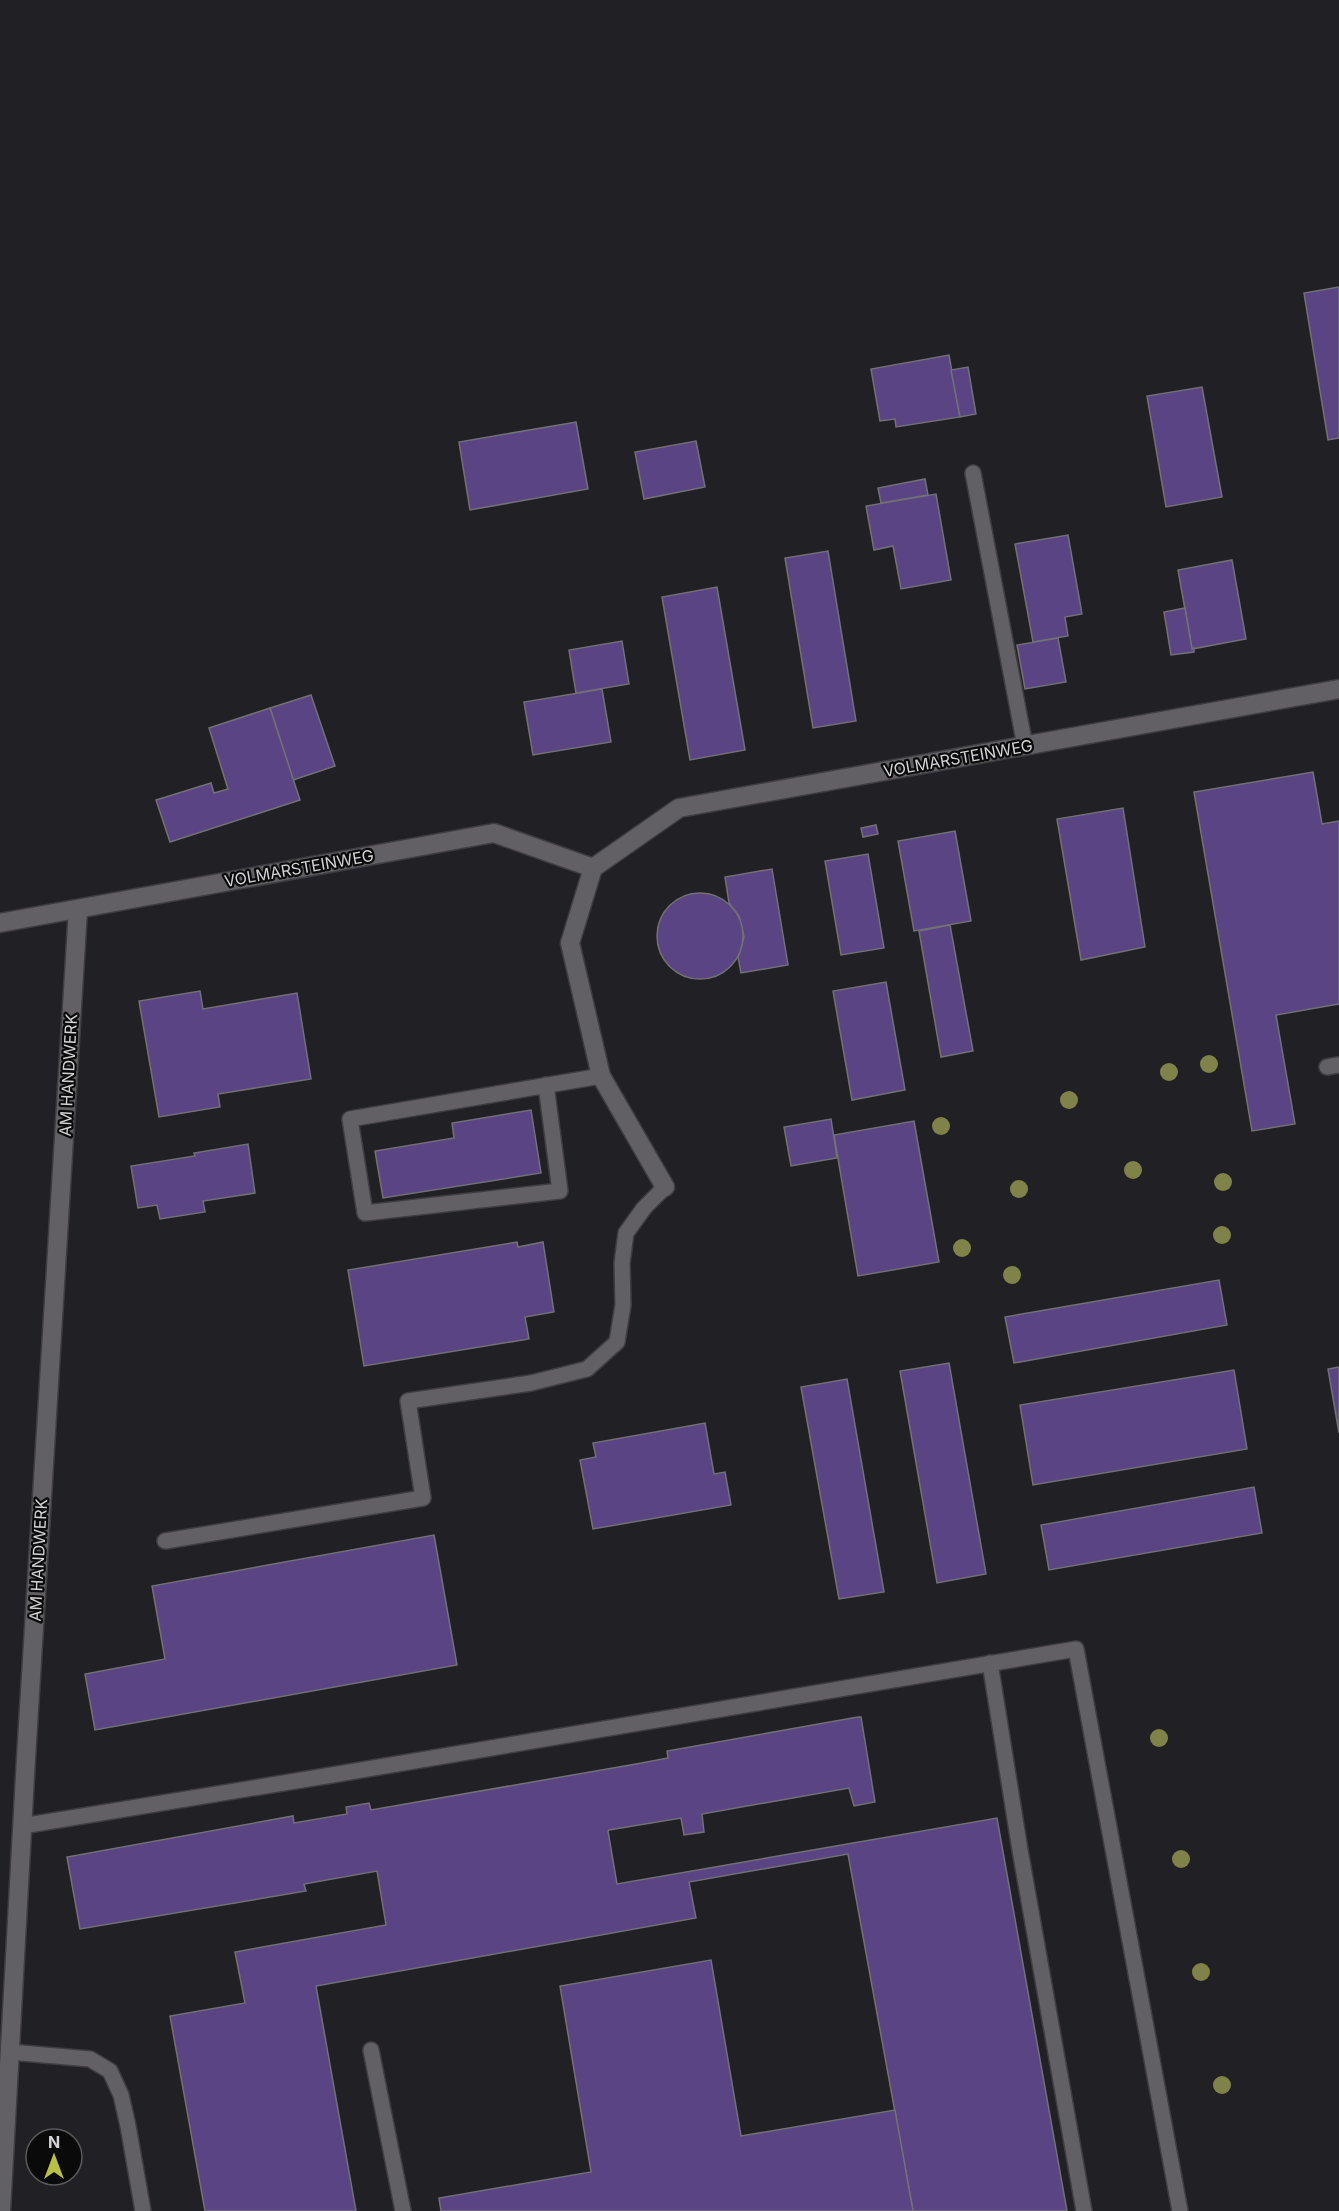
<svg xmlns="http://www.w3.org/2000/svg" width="1339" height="2211" font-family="Inter,sans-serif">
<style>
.building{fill:#5a4484;stroke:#727176;stroke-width:1.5}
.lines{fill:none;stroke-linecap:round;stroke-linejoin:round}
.lane-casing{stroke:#3e3d41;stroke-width:18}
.street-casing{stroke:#3e3d41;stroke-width:21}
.lane{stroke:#626065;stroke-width:15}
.street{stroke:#626065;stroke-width:18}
.tree{fill:#808349}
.labels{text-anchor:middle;stroke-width:4.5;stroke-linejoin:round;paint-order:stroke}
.street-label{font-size:16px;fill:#d3d2d5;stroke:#0a0a0b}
</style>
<rect width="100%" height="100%" fill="#212024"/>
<g class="building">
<path d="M1339 287V438L1328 440 1304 293Z"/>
<path d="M949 355 960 417 896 427 895 419 880 421 871 369Z"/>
<path d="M968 367 976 414 960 417 951 370Z"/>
<path d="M1202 387 1222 497 1166 507 1147 396Z"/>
<path d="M576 422 588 489 470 510 459 442Z"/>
<path d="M696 441 705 487 644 499 635 452Z"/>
<path d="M925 479 928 495 881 503 878 488Z"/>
<path d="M936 494 951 580 901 589 893 546 874 550 866 506Z"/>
<path d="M1068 535 1082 614 1065 617 1068 636 1033 642 1015 544Z"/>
<path d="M828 551 856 721 813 728 785 558Z"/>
<path d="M1232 560 1246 639 1192 649 1178 570Z"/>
<path d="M717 587 745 750 690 760 662 597Z"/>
<path d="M1185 608 1192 649 1194 648V652L1171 655 1164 612Z"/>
<path d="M1058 638 1066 682 1025 689 1017 645Z"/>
<path d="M622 641 629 684 576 693 569 650Z"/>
<path d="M602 689 611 742 533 755 524 702Z"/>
<path d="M311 695 335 766 293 780 270 708Z"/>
<path d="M270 708 300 800 170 842 156 800 211 783 214 793 228 789 209 728Z"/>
<path d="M1313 772 1322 824 1339 821V1004L1276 1015 1295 1124 1252 1131 1194 792Z"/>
<path d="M1123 808 1145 947 1081 960 1057 819Z"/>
<path d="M876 825 878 834 863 837 861 828Z"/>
<path d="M955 831 971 921 914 931 898 841Z"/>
<path d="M868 854 884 948 841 955 825 861Z"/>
<path d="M772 869 788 965 741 973 738 957 744 937 739 916 729 903 725 877Z"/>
<circle cx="700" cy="936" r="43"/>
<path d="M950 925 973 1051 941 1057 919 931Z"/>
<path d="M886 982 905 1090 852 1100 833 991Z"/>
<path d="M200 991 203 1009 297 993 311 1079 218 1094 220 1107 159 1117 139 1001Z"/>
<path d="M531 1110 541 1173 383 1198 375 1151 454 1138 452 1123Z"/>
<path d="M831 1119 837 1158 791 1166 784 1127Z"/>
<path d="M914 1121 939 1262 858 1276 834 1135Z"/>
<path d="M248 1144 255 1193 203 1201 205 1212 160 1219 157 1205 138 1208 131 1166 195 1156 194 1153Z"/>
<path d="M517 1242 518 1247 543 1242 554 1312 525 1317 529 1339 364 1366 348 1270Z"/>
<path d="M1219 1280 1227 1325 1014 1363 1005 1317Z"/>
<path d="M949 1363 986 1574 937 1583 900 1371Z"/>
<path d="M1339 1367V1433L1328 1369Z"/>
<path d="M1234 1370 1247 1449 1033 1485 1020 1405Z"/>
<path d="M847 1379 884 1592 839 1599 801 1387Z"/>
<path d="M705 1423 714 1474 725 1472 731 1505 593 1529 580 1460 596 1457 593 1443Z"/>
<path d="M1254 1487 1262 1533 1049 1570 1041 1525Z"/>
<path d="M434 1535 457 1665 95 1730 85 1674 165 1659 152 1586Z"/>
<path d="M858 1717H861L875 1802 854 1806 849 1788 702 1814 704 1832 684 1835 681 1818 609 1830 608 1831 617 1884 997 1818 1067 2211H913L848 1854 689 1882 696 1918 316 1986 356 2211H205L170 2016 245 2003 235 1952 386 1925 377 1871 304 1884 306 1891 80 1929 67 1857 293 1816 294 1823 347 1814 346 1807 369 1803 371 1810 636 1764 668 1758 667 1751Z"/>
<path d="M711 1960 741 2136 895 2110 913 2211H441L439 2198 591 2172 560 1986Z"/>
</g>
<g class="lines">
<defs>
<g id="lane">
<path d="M973 473 1025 746"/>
<path d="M1327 1067 1339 1065"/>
<path d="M546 1085 560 1191 365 1213 350 1119 601 1076"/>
<path d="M165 1541 423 1498 408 1401 531 1383 587 1369 617 1342 623 1305 622 1263 626 1233 644 1208 665 1187"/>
<path d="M990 1663 1020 1850 1084 2211"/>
<path d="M22 1826 332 1775 1076 1649 1180 2211"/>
<path d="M371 2050 403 2211"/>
<path d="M10 2052 90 2059 110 2071 121 2095 128 2126 143 2211"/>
</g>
<g id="street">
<path d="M0 923 494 833 593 868"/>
<path d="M665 1187 601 1076 570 943 593 868 679 808 1339 689"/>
<path d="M1 2211 26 1758 78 909"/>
</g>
</defs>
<use href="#lane" class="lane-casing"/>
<use href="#street" class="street-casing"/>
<use href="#lane" class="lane"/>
<use href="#street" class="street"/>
</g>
<g class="tree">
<circle cx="1209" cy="1064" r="9"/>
<circle cx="1169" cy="1072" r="9"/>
<circle cx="1069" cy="1100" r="9"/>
<circle cx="941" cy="1126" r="9"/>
<circle cx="1133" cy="1170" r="9"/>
<circle cx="1223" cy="1182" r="9"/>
<circle cx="1019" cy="1189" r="9"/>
<circle cx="1222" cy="1235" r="9"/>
<circle cx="962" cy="1248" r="9"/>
<circle cx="1012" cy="1275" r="9"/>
<circle cx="1159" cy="1738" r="9"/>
<circle cx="1181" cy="1859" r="9"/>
<circle cx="1201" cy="1972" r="9"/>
<circle cx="1222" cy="2085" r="9"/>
</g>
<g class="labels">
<g class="street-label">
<text transform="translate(958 758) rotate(-10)" y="6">VOLMARSTEINWEG</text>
<text transform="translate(299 868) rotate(-10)" y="6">VOLMARSTEINWEG</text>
<text transform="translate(68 1075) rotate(-87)" y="6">AM HANDWERK</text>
<text transform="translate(38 1560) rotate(-87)" y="6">AM HANDWERK</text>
</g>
</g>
<g transform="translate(54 2157)"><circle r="28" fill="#0a0a0b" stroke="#5a5a5c" stroke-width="1.5"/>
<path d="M0-4.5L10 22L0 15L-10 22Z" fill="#b9c046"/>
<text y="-9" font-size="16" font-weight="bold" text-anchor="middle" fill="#d3d2d5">N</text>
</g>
</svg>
